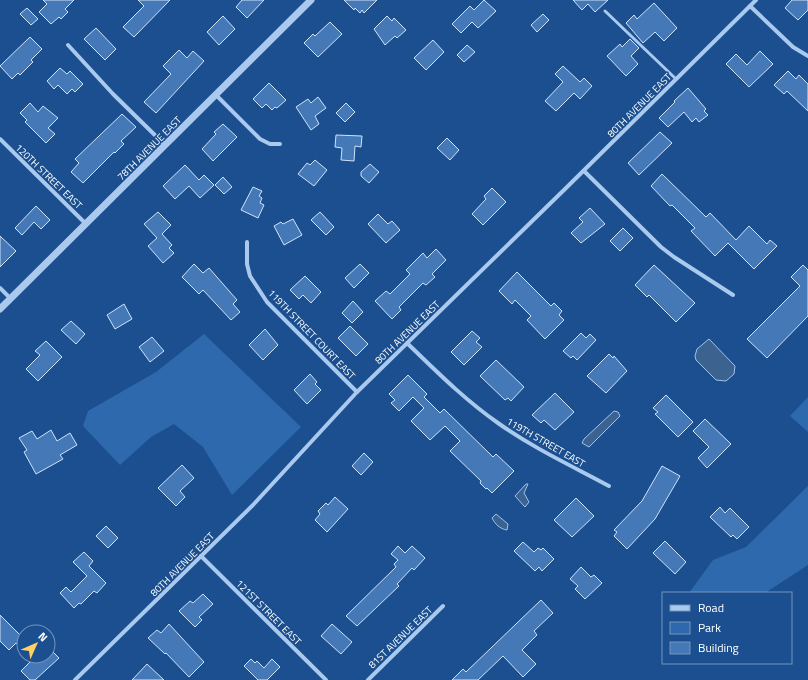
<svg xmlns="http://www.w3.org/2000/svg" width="808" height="680" font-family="'Titillium Web',sans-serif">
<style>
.green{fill:#2e69ad}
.water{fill:#3c6290;stroke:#9cc4f0}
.building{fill:#4478b7;stroke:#cfe3fa}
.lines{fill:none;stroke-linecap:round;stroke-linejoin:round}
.service{stroke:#a9c9ee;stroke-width:3}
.minor{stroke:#a9c9ee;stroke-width:4}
.tertiary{stroke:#a9c9ee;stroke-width:7}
.labels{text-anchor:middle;stroke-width:3;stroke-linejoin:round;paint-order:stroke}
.street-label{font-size:10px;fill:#fff;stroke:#1b4f8f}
</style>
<rect width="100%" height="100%" fill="#1b4f8f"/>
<g class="green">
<path d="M204 334 301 427 232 495 203 447 174 424 151 437 120 465 83 426 88 411 156 372Z"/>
<path d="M808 397V432L790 416Z"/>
<path d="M808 486V565L765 593H689L713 560 746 547Z"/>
</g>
<g class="water">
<path d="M709 339 735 366 734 374 726 381 716 380 696 360 695 356 697 349Z"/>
<path d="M614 411 618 412 620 416 589 447 582 443 584 439Z"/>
<path d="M526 484H528L524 493 529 502 525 507 515 496Z"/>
<path d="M496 514 508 524 507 530C500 529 495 524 492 518Z"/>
</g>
<g class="building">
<path d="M43 0H74L65 9 68 12 61 19 59 17 51 24 39 12 47 4Z"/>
<path d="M138 0H170L134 37 123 27 144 6Z"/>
<path d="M242 0H264L247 18 236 7Z"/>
<path d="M344 0H377L364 13 362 10 360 13 355 8 354 10Z"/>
<path d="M484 0 496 11 478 28 472 22 461 33 452 24 470 6 474 10Z"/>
<path d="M573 0H608L595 12 588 4 582 10Z"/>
<path d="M792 0H808V10L798 20 785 8Z"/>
<path d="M654 3 677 28 664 41 655 32 643 43 626 23 634 15 637 19Z"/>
<path d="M27 8 38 19 31 25 20 14Z"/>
<path d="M543 14 549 20 537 32 531 25Z"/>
<path d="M223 16 235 29 219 45 207 32Z"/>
<path d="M387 16 392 21 394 18 406 30 397 38 395 36 385 45 374 29Z"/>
<path d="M330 22 342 34 318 57 304 43 313 34 315 36Z"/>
<path d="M96 28 116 49 105 60 84 39Z"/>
<path d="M30 37 42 49 31 60 33 62 20 75 18 73 12 79 0 66Z"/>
<path d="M630 39 639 48 631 56 638 64 626 76 607 56 620 44 622 47Z"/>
<path d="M433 40 444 52 426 70 414 58Z"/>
<path d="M467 45 475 52 464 62 457 55Z"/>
<path d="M179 50 187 58 193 51 204 61 156 113 144 102 171 74 163 66Z"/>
<path d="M760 51 773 64 749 87 726 64 736 54 747 65Z"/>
<path d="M563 66 580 82 584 78 592 86 580 99 574 93 556 111 545 101 563 82 555 74Z"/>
<path d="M60 68 67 74 70 71 83 84 75 92 72 89 67 94 58 85 54 89 47 81Z"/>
<path d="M788 71 796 79 799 75 808 84V111L787 91 784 94 774 85Z"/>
<path d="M269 83 286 100 277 108 275 107 272 110 266 104 262 108 253 99Z"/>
<path d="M688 88 706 109 704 111 708 115 699 122 696 118 692 122 684 112 668 127 659 118 675 102 674 101Z"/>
<path d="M318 97 326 108 315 116 319 124 311 130 296 107 308 99 311 103Z"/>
<path d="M30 103 38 112 43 106 58 118 48 128 55 134 46 143 25 122 27 120 20 113Z"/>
<path d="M346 103 355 112 345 122 336 113Z"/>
<path d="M122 114 136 127 121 141 124 144 115 153 114 152 83 183 71 172 79 163 75 159Z"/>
<path d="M223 124 237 137 213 161 202 149 216 134 214 132Z"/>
<path d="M660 132 672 143 639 175 628 163Z"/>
<path d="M336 135 362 136 361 147 355 146 354 161 341 160 342 148 335 147Z"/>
<path d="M447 138 459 150 450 160 437 148Z"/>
<path d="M315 160 327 170 314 186 298 174 307 163 310 165Z"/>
<path d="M370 164 379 172 369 183 361 176V172Z"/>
<path d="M185 165 199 180 204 175 214 185 200 198 189 186 175 199 163 186Z"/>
<path d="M662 174 706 217 710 213 736 240 749 226 767 244 770 240 777 246 754 269 728 243 715 256 691 231 695 228 672 205 670 206 651 186Z"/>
<path d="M223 177 232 187 224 194 215 185Z"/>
<path d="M253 187 262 191 259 196 262 198 260 203 264 205 258 218 241 210Z"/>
<path d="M492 188 506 202 483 225 472 214 486 199 484 196Z"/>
<path d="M36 206 50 220 41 229 34 222 22 235 15 228Z"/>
<path d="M590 208 605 224 581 243 571 233 583 222 579 218Z"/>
<path d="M158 212 171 225 162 234 172 245 169 248 174 253 163 263 148 246 157 238 144 224Z"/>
<path d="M320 212 334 227 326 235 311 220Z"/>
<path d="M378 214 388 224 392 221 400 230 386 243 368 224Z"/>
<path d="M293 219 302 235 284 245 274 226 281 222 283 224Z"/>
<path d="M623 228 633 238 620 251 610 241Z"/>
<path d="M0 236 16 251 0 267Z"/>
<path d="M436 249 446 260 432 274 435 277 426 285 423 283 399 307 401 310 392 319 375 301 386 291 390 294 410 274 406 270 423 253 427 258Z"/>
<path d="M194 264 203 273 209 268 237 300 233 304 240 312 231 320 203 290 199 294 182 277Z"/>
<path d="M360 264 369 273 354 288 345 278Z"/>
<path d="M654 265 695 303 676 322 649 295 647 297 635 285Z"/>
<path d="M803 265 808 270V316L767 358 747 339 800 286 791 277Z"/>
<path d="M517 272 551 306 554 303 562 311 559 315 564 320 545 339 527 320 531 316 515 300 512 304 499 291Z"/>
<path d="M305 276 321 292 311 303 303 295 299 299 290 290Z"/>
<path d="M353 301 363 312 352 323 342 313Z"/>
<path d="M124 304 132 319 115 329 107 315Z"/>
<path d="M71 321 85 334 76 344 61 330Z"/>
<path d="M350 326 368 344 356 356 338 338Z"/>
<path d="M265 329 278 345 263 360 249 345Z"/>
<path d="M472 331 480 338 476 342 482 347 464 365 451 352Z"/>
<path d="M581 333 586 338 590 334 596 340 577 360 573 356 571 358 563 351Z"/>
<path d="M152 337 164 351 150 362 139 347Z"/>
<path d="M46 341 62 357 38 381 26 369 40 355 35 351Z"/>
<path d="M609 354 613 358 614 356 627 371 606 393 587 376Z"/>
<path d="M496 360 524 387 511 401 508 398 505 400 480 376Z"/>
<path d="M310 374 317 382 315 384 321 390 307 404 294 390Z"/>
<path d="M408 375 427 394 424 397 440 413 444 409 493 457 496 454 514 471 492 493 487 488 486 489 480 483 481 481 450 451 460 441 445 426 430 440 411 421 424 408 413 397 399 411 391 403 395 400 389 394Z"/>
<path d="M555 393 574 412 555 430 544 420 541 423 532 415Z"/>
<path d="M666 395 693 422 678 437 655 414 658 412 653 408Z"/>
<path d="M705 419 731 444 707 468 698 458 709 447 693 431Z"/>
<path d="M51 430 57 441 70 433 77 445 60 455 63 459 36 474 24 452 27 450 19 438 32 431 37 439Z"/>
<path d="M364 453 373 462 361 475 352 466Z"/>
<path d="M182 465 194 478 180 491 185 497 176 506 158 488Z"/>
<path d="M662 466 680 476 655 519 627 549 614 536 617 532 614 530 642 501Z"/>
<path d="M335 497 348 509 327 532 315 520 320 514 318 511 326 503 328 505Z"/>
<path d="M576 498 594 516 572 537 554 520Z"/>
<path d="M720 507 725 513 730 508 749 527 737 539 733 535 731 537 710 517Z"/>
<path d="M106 526 118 538 108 548 96 536Z"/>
<path d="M665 541 686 562 675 574 653 553Z"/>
<path d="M523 542 534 552 538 548 541 550 543 548 554 559 542 571 539 567 535 571 514 551Z"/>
<path d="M398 546 405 553 412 546 425 558 414 570 412 568 397 584 399 586 357 626 346 616 396 567 394 564 398 560 391 554Z"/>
<path d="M84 552 93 561 89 566 106 583 97 593 94 591 81 604 79 603 74 608 60 593 66 587 71 592 87 576 73 562Z"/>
<path d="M581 567 591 577 594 575 602 583 585 599 575 589 578 586 570 579Z"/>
<path d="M203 594 213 604 199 617 202 620 195 627 179 611 190 601 193 603Z"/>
<path d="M541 600 553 613 534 631 537 635 522 650 536 664 523 677 503 656 478 680H452L463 669 466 672Z"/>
<path d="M0 615 24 639V651L16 643 9 650 0 641Z"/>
<path d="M169 624 204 662 189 677 166 653 165 654 148 638 157 630 161 633Z"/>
<path d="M332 624 352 642 341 654 321 636Z"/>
<path d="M52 651 59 658 35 680H30L21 671 36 656H48Z"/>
<path d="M251 659 255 663 257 661 264 668 272 659 280 667 267 680H258L244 666Z"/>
<path d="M147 664 164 680H132Z"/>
</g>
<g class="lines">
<path class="service" d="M605 11 676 79"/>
<g class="minor">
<path d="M750 6 793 47 808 56"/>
<path d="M68 45 113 94 165 145"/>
<path d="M216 95 260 139 270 144H280"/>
<path d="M0 139 86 224"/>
<path d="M584 171 661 247 674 257 733 295"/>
<path d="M247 242V264L250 276 267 302 357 392"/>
<path d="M0 288 10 298"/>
<path d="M407 343C436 371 465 400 498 423 533 448 572 466 609 486"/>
<path d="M201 556 326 680"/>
<path d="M75 680 253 505 357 392 565 189 756 0"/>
<path d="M368 680 443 606"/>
</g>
<path class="tertiary" d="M0 309 311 0"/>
</g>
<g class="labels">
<g class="street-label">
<text transform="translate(639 105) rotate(-45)" y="4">80TH AVENUE EAST</text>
<text transform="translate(149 148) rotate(-45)" y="4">78TH AVENUE EAST</text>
<text transform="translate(49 176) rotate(44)" y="4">120TH STREET EAST</text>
<text transform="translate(407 332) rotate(-44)" y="4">80TH AVENUE EAST</text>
<text transform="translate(312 334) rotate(46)" y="4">119TH STREET COURT EAST</text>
<text transform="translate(546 442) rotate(30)" y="4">119TH STREET EAST</text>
<text transform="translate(182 564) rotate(-45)" y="4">80TH AVENUE EAST</text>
<text transform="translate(269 612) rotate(45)" y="4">121ST STREET EAST</text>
<text transform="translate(400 637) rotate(-44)" y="4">81ST AVENUE EAST</text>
</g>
</g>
<rect x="662" y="592" width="130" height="72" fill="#1b4f8f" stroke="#7695bc"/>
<rect x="670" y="605" width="20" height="6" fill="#a9c9ee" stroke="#7695bc"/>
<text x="698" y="612" font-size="12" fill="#ffffff">Road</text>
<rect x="670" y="622" width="20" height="12" fill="#2e69ad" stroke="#7695bc"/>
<text x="698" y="632" font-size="12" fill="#ffffff">Park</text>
<rect x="670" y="642" width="20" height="12" fill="#4478b7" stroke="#7695bc"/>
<text x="698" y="652" font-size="12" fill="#ffffff">Building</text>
<g transform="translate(36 644) rotate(45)"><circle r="19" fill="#1b4f8f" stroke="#7695bc"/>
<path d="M0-3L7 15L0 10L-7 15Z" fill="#ffd166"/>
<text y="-6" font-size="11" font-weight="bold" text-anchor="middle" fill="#ffffff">N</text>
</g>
</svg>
